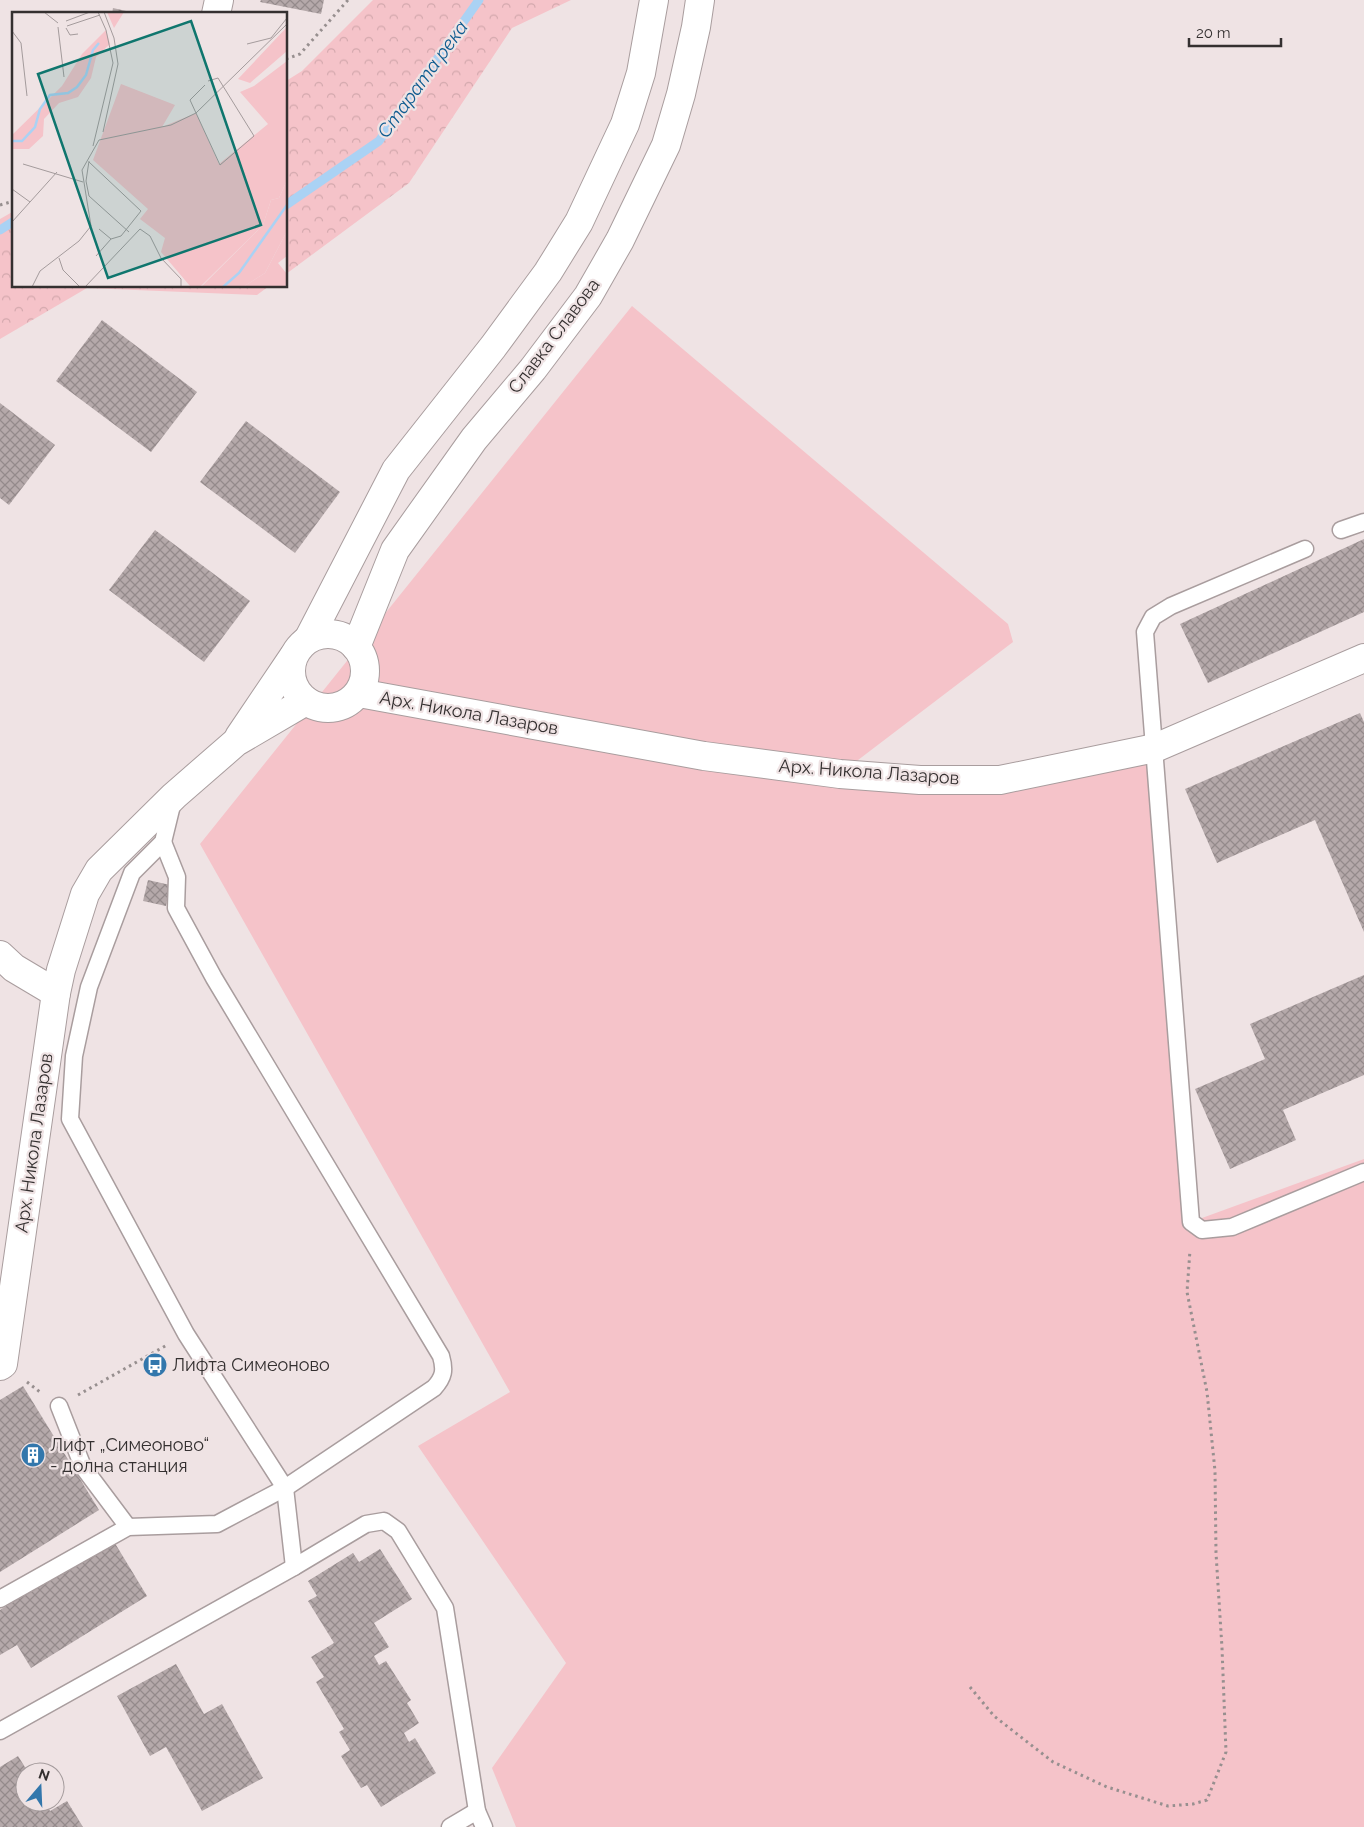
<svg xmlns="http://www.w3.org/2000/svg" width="1364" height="1827" font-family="Raleway,sans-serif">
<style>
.green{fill:#f5c3c9}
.forest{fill:url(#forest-crowns)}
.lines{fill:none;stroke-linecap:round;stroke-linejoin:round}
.stream{stroke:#aad2f4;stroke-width:9}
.building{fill:url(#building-cross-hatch)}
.lane-casing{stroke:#a99d9e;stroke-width:19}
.street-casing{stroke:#a99d9e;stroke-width:30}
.secondary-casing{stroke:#a99d9e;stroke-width:30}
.path{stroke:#978f8f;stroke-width:3;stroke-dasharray:2.5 4;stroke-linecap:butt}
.lane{stroke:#fff;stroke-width:16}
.street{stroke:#fff;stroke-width:28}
.secondary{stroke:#fff;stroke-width:28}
.labels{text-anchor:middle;stroke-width:4.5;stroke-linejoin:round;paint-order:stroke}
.street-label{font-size:18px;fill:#343030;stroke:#efe3e4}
.poi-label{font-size:18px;fill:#343030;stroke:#efe3e4;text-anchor:start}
.water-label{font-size:19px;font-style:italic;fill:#0e5c90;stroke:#efe3e4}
.inset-river{fill:none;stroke:#aad2f4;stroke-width:2.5}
.inset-road{fill:none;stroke:#a49b9c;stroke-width:1}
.view{fill:#0f766e;fill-opacity:0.15;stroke:#0f766e;stroke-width:2.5}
.inset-edge{fill:none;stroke:#343030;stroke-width:2.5}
</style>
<defs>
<pattern id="forest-crowns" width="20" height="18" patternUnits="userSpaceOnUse" patternTransform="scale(1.25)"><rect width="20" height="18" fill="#f5c3c9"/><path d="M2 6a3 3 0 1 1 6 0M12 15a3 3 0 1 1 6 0" fill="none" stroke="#d3a8ad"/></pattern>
<pattern id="building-cross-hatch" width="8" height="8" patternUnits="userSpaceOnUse" patternTransform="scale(1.25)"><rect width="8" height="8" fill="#b5a9aa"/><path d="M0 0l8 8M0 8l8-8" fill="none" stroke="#948a8b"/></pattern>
</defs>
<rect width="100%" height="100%" fill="#efe3e4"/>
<path class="green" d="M632 306 1008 624 1013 642 841 773 920 780 1155 748 1191 1222 1364 1159V1827H516L492 1768 566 1663 418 1446 510 1392 200 844Z"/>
<g class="forest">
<path d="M373 0H571L512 28 409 183 286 274V81L302 71Z"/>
<path d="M14 211V286H269L257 295 87 288 0 339V219Z"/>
</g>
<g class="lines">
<g class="stream">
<path d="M286 205 379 141 479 0"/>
<path d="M0 230 14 221"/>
</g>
</g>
<g class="building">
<path d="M261 0H324L321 14 260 2Z"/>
<path d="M113 8 135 13V14H112Z"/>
<path d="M102 320 197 392 151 452 56 381Z"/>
<path d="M0 403 55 445 9 505 0 498Z"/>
<path d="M246 421 340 492 295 553 200 482Z"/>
<path d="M155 530 250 601 204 662 109 590Z"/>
<path d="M1364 539V612L1208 683 1180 624Z"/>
<path d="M1360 713 1364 722V932L1315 820 1217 863 1185 789Z"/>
<path d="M148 880 170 885 166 906 143 901Z"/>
<path d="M1364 975V1075L1283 1110 1296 1140 1230 1169 1195 1089 1265 1059 1250 1024Z"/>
<path d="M23 1386 99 1510 0 1572V1400Z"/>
<path d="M113 1540 147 1596 31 1668 17 1645 0 1655V1610Z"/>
<path d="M380 1549 412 1599 374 1623 389 1647 374 1656 379 1665 386 1661 411 1700 407 1703 419 1723 404 1733 409 1742 415 1738 436 1773 381 1807 367 1785 361 1788 341 1756 350 1750 339 1732 344 1729 316 1682 324 1677 311 1657 334 1643 308 1601 317 1596 308 1581 353 1553 359 1562Z"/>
<path d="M176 1664 204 1714 222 1704 263 1778 202 1811 166 1747 150 1756 117 1696Z"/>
<path d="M18 1756 28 1772H25V1802H45L50 1811 67 1801 83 1827H0V1767Z"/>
</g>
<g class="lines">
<defs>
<g id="lane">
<path d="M1341 530 1364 522"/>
<path d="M1305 549 1171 606 1153 617 1145 632 1191 1222 1202 1230 1232 1227 1364 1172"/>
<path d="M173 801 163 842 132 873 89 987 74 1056 70 1119 186 1334 285 1488 294 1567"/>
<path d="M59 1406 83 1467 128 1527"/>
<path d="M0 1599 128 1527 217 1524 285 1488 434 1388C444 1377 445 1370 441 1356L214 978 176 908 177 877 163 842"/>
<path d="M0 1731 294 1567 366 1524 384 1521 398 1531 445 1608 477 1811 484 1827"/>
<path d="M450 1827 477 1811"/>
</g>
<g id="street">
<path d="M216 14 219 0"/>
<path d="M359 693 704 756 840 774 920 780H1000L1155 748 1364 658"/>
<path d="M239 737 293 657"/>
<path d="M0 955 14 968 56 993"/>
<path d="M0 1366 3 1364 56 993 61 970 85 894 99 870 174 796 236 742 306 701"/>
</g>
<g id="secondary">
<circle cx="328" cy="671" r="37"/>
<path d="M309 638 396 470 493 347 548 272 579 222 625 124 641 73 654 0"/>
<path d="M356 647 395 550 474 439 533 369 588 296 620 240 666 145 681 94 696 27 700 0"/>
</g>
</defs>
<use href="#lane" class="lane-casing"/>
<use href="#street" class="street-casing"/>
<use href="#secondary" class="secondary-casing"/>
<g class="path">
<path d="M286 59 300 54 348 0"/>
<path d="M0 205 14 201"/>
<path d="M27 1382 40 1392"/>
<path d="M78 1395 167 1345"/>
<path d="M970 1687 994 1716 1053 1762 1107 1787 1168 1806 1193 1804 1207 1800 1226 1752 1222 1648 1216 1553 1215 1471 1207 1392 1187 1292 1190 1250"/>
</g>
<use href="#lane" class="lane"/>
<use href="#street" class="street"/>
<use href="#secondary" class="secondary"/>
</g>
<defs>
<symbol id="bus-disc" viewBox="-11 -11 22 22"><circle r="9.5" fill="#3277ac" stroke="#efe3e4"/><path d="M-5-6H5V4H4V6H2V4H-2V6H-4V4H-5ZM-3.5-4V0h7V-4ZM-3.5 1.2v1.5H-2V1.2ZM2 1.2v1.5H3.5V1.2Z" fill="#fff"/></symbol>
<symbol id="building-disc" viewBox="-11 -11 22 22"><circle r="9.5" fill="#3277ac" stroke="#efe3e4"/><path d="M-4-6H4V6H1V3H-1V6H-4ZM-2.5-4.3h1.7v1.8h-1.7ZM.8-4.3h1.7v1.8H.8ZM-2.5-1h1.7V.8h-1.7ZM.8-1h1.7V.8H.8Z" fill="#fff"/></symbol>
</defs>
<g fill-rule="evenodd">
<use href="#bus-disc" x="141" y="1351" width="28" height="28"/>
<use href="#building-disc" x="19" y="1441" width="28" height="28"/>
</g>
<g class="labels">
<g class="street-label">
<text transform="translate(554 336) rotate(-53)" y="6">Славка Славова</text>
<text transform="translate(469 713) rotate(10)" y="6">Арх. Никола Лазаров</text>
<text transform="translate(869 772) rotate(4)" y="6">Арх. Никола Лазаров</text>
<text transform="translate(34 1143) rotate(-82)" y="6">Арх. Никола Лазаров</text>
</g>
<g class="poi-label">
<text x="172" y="1371">Лифта Симеоново</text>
<text x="50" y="1451">Лифт „Симеоново“<tspan x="50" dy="21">- долна станция</tspan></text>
</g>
<g class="water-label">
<text transform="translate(422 79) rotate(-54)" y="7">Старата река</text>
</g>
</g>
<g transform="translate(12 12)">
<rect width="275" height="275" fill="#efe3e4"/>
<path d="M95 0H112L102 16ZM275 15V39L238 71 226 67ZM275 49V168L267 186 259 188 251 213 189 274H178L149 240 153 226 128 207 136 197 81 148 109 72 163 93 150 115 184 101 207 152 256 112 228 80 242 74ZM275 219V244L266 251 275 262V272L272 275H231L253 261Z" fill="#f5c3c9"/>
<path d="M94 18 98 32 84 45 79 66 66 85 47 91 32 107 31 124 17 137H0V123L50 74 70 42ZM275 168V219L253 261 231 275H178L190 274 251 213 259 188 267 186Z" fill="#f5c3c9"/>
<path class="inset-river" d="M0 129H10L23 115 28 97 38 83 56 81 65 75 74 63 81 38 87 31M211 275 227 261 275 193"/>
<path class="inset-road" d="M32 0 46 11M54 9 78 0M55 14 88 3M46 15 52 65M54 16 58 23 66 22M0 19 9 31 15 84M235 32 259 26 275 6M193 73 178 88 208 153 242 124 206 66 196 69M91 120 106 52 102 26 92 0M81 134 101 51 94 18 86 0M77 149 74 169 77 184 117 220M77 150 129 199 109 224 99 227 84 244M11 152 71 170M0 177 18 190M0 210 45 160M87 217 99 227M47 246 51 258 68 275M20 275 28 259 67 229 79 214 70 158 87 128 159 113 184 101 275 12M73 275 128 217 138 224 149 246 169 267V275"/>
<path class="view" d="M179 9 249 213 96 266 26 62Z"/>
<rect width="275" height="275" class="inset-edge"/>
</g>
<g transform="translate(40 1787) rotate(19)"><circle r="24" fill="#efe3e4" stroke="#a49b9c"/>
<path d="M0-4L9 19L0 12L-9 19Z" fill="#3277ac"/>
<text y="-8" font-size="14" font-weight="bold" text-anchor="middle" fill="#343030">N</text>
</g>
<path d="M1189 38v8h92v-8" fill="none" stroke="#343030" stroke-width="2.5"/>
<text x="1196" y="38" font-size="15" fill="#343030" stroke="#efe3e4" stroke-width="4" paint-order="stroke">20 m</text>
</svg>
